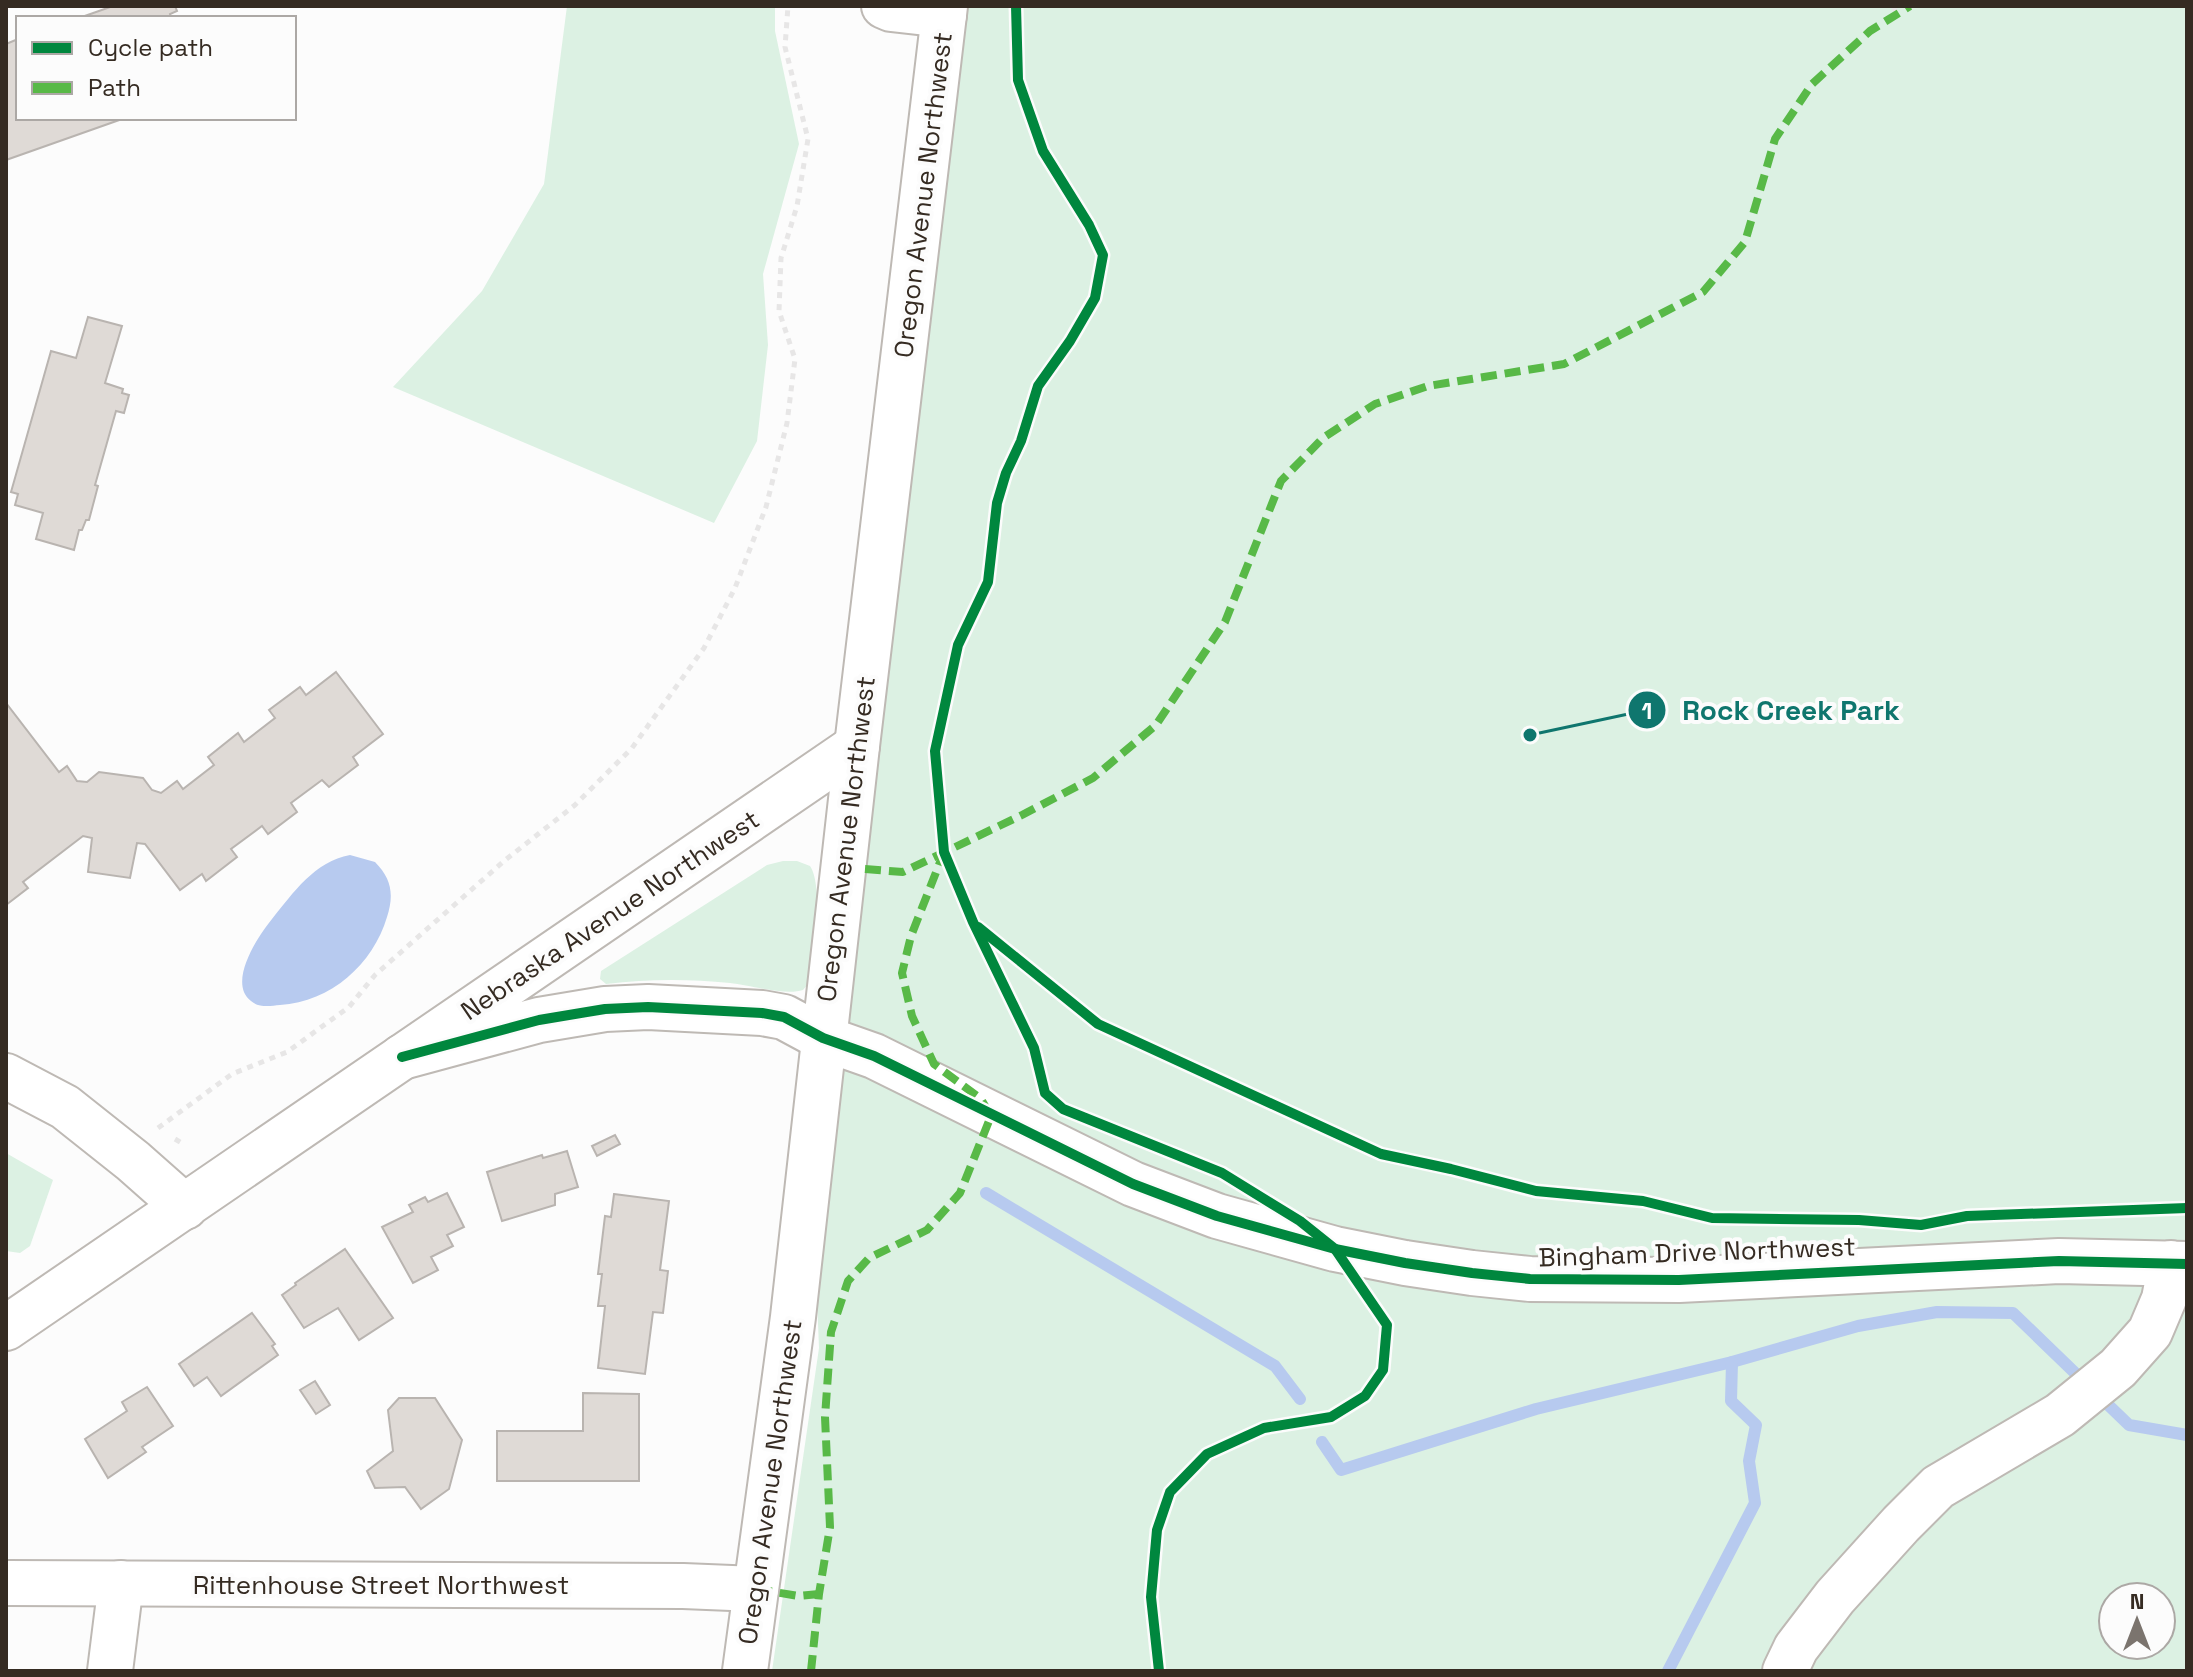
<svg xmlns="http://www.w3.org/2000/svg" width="2193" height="1677" font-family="'Space Grotesk',sans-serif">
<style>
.green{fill:#dcf1e3;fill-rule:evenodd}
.water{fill:#b7caef}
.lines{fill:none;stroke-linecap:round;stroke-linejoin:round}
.stream{stroke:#b7caef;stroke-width:12}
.building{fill:#dfdad6;stroke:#b9b4b0;stroke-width:2}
.minor-casing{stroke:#beb9b4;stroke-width:48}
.path{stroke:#e7e6e6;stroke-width:5;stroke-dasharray:6 6;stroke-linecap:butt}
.minor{stroke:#fff;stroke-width:44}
.quiet{stroke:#58b947;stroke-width:8;stroke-dasharray:16 8;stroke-linecap:butt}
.cycleway-casing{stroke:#fcfcfc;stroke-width:15}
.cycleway{stroke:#00873e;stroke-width:10}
.labels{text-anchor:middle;stroke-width:8;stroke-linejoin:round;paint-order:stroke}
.street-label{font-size:26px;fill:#352b22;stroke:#fcfcfc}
.leader{fill:none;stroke:#0f766e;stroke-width:3}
.callout-dot{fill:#0f766e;stroke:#fcfcfc;stroke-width:3}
.mark-label{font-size:24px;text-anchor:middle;font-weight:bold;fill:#fff}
.callout-label{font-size:28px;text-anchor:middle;font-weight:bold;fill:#0f766e;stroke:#fcfcfc;stroke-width:8;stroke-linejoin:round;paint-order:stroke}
</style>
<rect width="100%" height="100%" fill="#fcfcfc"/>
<g class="green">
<path d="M567 6H775V31L799 144 763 274 768 345 757 441 714 523 393 387 482 291 544 184Z"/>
<path d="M965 6H2187V1671H772L819 1348 816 1274ZM2113 1597H2161V1645H2113Z"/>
<path d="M783 861H797L810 866C821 880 819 949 815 968 813 977 809 983 803 990 785 996 750 985 730 983 688 979 648 979 606 984L600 979 601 971 767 865Z"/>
<path d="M6 1153 53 1180 30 1246 20 1253 6 1251Z"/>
</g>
<path class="water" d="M350 855 375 862C392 879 394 895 387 917 373 964 331 1002 280 1005 270 1006 259 1008 251 1001 227 983 258 936 272 919 293 893 315 861 350 855Z"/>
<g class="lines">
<g class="stream">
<path d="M986 1193 1275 1366 1300 1399"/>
<path d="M1322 1442 1341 1470 1536 1409 1732 1362 1858 1326 1937 1312 2013 1313 2129 1425 2187 1435"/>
<path d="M1668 1671 1755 1503 1749 1461 1756 1425 1731 1401 1732 1362"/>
</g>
</g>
<g class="building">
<path d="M113 6H175L177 11 170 14 171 18H79Z"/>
<path d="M18 39V118H125L6 160V44Z"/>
<path d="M88 317 122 326 105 383 123 389 122 393 129 395 124 413 116 411 95 485 98 486 89 520H86L82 530H79L74 550 36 539 43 513 15 505 18 494 11 492 51 351 76 358Z"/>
<path d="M336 672 383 734 353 757 358 765 329 787 322 780 291 803 297 812 268 834 262 826 231 849 237 857 206 881 202 874 180 890 145 844 137 843 130 878 88 872 92 838 83 836 23 882 28 888 6 905V703L59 772 67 766 77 781 87 782 99 772 143 778 152 790 161 793 177 781 183 789 214 765 208 757 238 733 244 742 275 718 269 710 300 687 306 695Z"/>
<path d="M615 1135 620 1144 597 1156 592 1146Z"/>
<path d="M567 1151 578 1187 555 1194V1205L502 1221 487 1172 542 1155 543 1158Z"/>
<path d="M447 1193 464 1227 447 1235 453 1246 431 1257 438 1270 413 1283 382 1227 413 1212 409 1205 425 1197 428 1202Z"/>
<path d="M614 1194 669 1201 660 1270 668 1271 663 1313 653 1312 645 1374 598 1368 605 1306H598L602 1274H598L605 1216 611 1217Z"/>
<path d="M345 1249 393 1318 359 1340 338 1308 304 1328 282 1295 296 1285 295 1283Z"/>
<path d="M252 1313 275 1344 272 1346 278 1355 221 1396 207 1377 194 1386 179 1364Z"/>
<path d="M315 1381 330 1405 316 1414 300 1390Z"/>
<path d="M147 1387 173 1426 142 1447 146 1452 108 1478 85 1439 127 1411 122 1402Z"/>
<path d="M583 1393 639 1394V1481H497V1431H583Z"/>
<path d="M399 1398H435L462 1440 449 1489 421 1509 405 1487 375 1488 367 1471 393 1451 388 1410Z"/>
</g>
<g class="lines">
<defs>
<g id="minor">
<path d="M884 6 891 9 944 15"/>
<path d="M402 1057 539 1020 605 1009 648 1007 762 1013 784 1017 823 1038 874 1056 1133 1184 1217 1216 1335 1249 1405 1263 1472 1273 1530 1279 1679 1280 2059 1261 2187 1264"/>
<path d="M6 1076 65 1107 133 1161 185 1207"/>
<path d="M6 1328 857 746"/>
<path d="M6 1583 683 1586 756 1589"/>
<path d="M110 1671 121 1583"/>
<path d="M745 1671 793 1317 857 746 945 6"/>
<path d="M1785 1671 1796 1648 1835 1597 1901 1524 1938 1487 2060 1415 2118 1368 2150 1332 2164 1299 2171 1263"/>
</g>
</defs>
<use href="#minor" class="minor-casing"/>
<g class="path">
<path d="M1893 6 1897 14"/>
<path d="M158 1128 232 1074 287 1052 349 1007 375 975 504 861 575 805 632 748 704 648 735 588 766 507 787 423 795 359 779 311 781 258 797 206 808 139 785 47 788 6"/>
<path d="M175 1139 185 1145"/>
</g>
<use href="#minor" class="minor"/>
<g class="quiet">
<path d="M865 869 903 872 1022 815 1093 778 1156 725 1225 622 1281 481 1323 438 1375 404 1428 386 1564 364 1703 292 1745 242 1775 139 1812 84 1870 31 1910 6"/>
<path d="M756 1589 799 1596 819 1594"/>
<path d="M811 1671 819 1594 830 1527 825 1417 831 1332 848 1281 869 1258 927 1230 960 1193 991 1116 981 1099 934 1064 912 1016 902 973 911 936 944 852"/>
</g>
<defs>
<g id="cycleway">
<path d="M1016 6 1018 80 1043 151 1089 225 1103 255 1095 298 1070 341 1038 386 1021 441 1006 473 997 503 988 582 958 645 935 751 944 852 973 922 1034 1048 1045 1093 1063 1109 1222 1173 1300 1221 1335 1249 1387 1325 1383 1370 1365 1396 1331 1417 1264 1428 1207 1454 1170 1492 1157 1530 1151 1597 1159 1671"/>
<path d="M978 927 1098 1024 1381 1154 1451 1169 1536 1191 1643 1201 1712 1218 1859 1220 1921 1225 1967 1216 2187 1208"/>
<path d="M402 1057 539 1020 605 1009 648 1007 762 1013 784 1017 823 1038 874 1056 1133 1184 1217 1216 1335 1249 1405 1263 1472 1273 1530 1279 1679 1280 2059 1261 2187 1264"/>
</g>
</defs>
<use href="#cycleway" class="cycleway-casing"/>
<use href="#cycleway" class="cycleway"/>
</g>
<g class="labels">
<g class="street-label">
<text transform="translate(923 195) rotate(-83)" y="9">Oregon Avenue Northwest</text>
<text transform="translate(846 839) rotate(-83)" y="9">Oregon Avenue Northwest</text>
<text transform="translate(610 915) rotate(-34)" y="9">Nebraska Avenue Northwest</text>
<text transform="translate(1697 1252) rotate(-2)" y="9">Bingham Drive Northwest</text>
<text transform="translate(770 1482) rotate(-82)" y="9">Oregon Avenue Northwest</text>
<text x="381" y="1594">Rittenhouse Street Northwest</text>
</g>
</g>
<path class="leader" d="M1530 735L1647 710"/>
<g class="callout-dot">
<circle cx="1530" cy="735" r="8"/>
<circle cx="1647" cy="710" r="20"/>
</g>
<g class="mark-label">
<text x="1647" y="719">1</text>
</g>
<g class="callout-label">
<text x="1791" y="720">Rock Creek Park</text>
</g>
<rect width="2193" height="1677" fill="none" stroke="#352b22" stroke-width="16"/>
<rect x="16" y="16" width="280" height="104" fill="#fcfcfc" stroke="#aca8a5" stroke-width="2"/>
<rect x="32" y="42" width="40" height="12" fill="#00873e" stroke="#aca8a5" stroke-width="2"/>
<text x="88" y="56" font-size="24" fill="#352b22">Cycle path</text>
<rect x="32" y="82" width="40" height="12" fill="#58b947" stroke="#aca8a5" stroke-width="2"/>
<text x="88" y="96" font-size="24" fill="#352b22">Path</text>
<g transform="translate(2137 1621)"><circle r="38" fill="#fcfcfc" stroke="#aca8a5" stroke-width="2"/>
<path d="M0-6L14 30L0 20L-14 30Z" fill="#7b746e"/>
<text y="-12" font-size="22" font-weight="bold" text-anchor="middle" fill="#352b22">N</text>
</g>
</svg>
